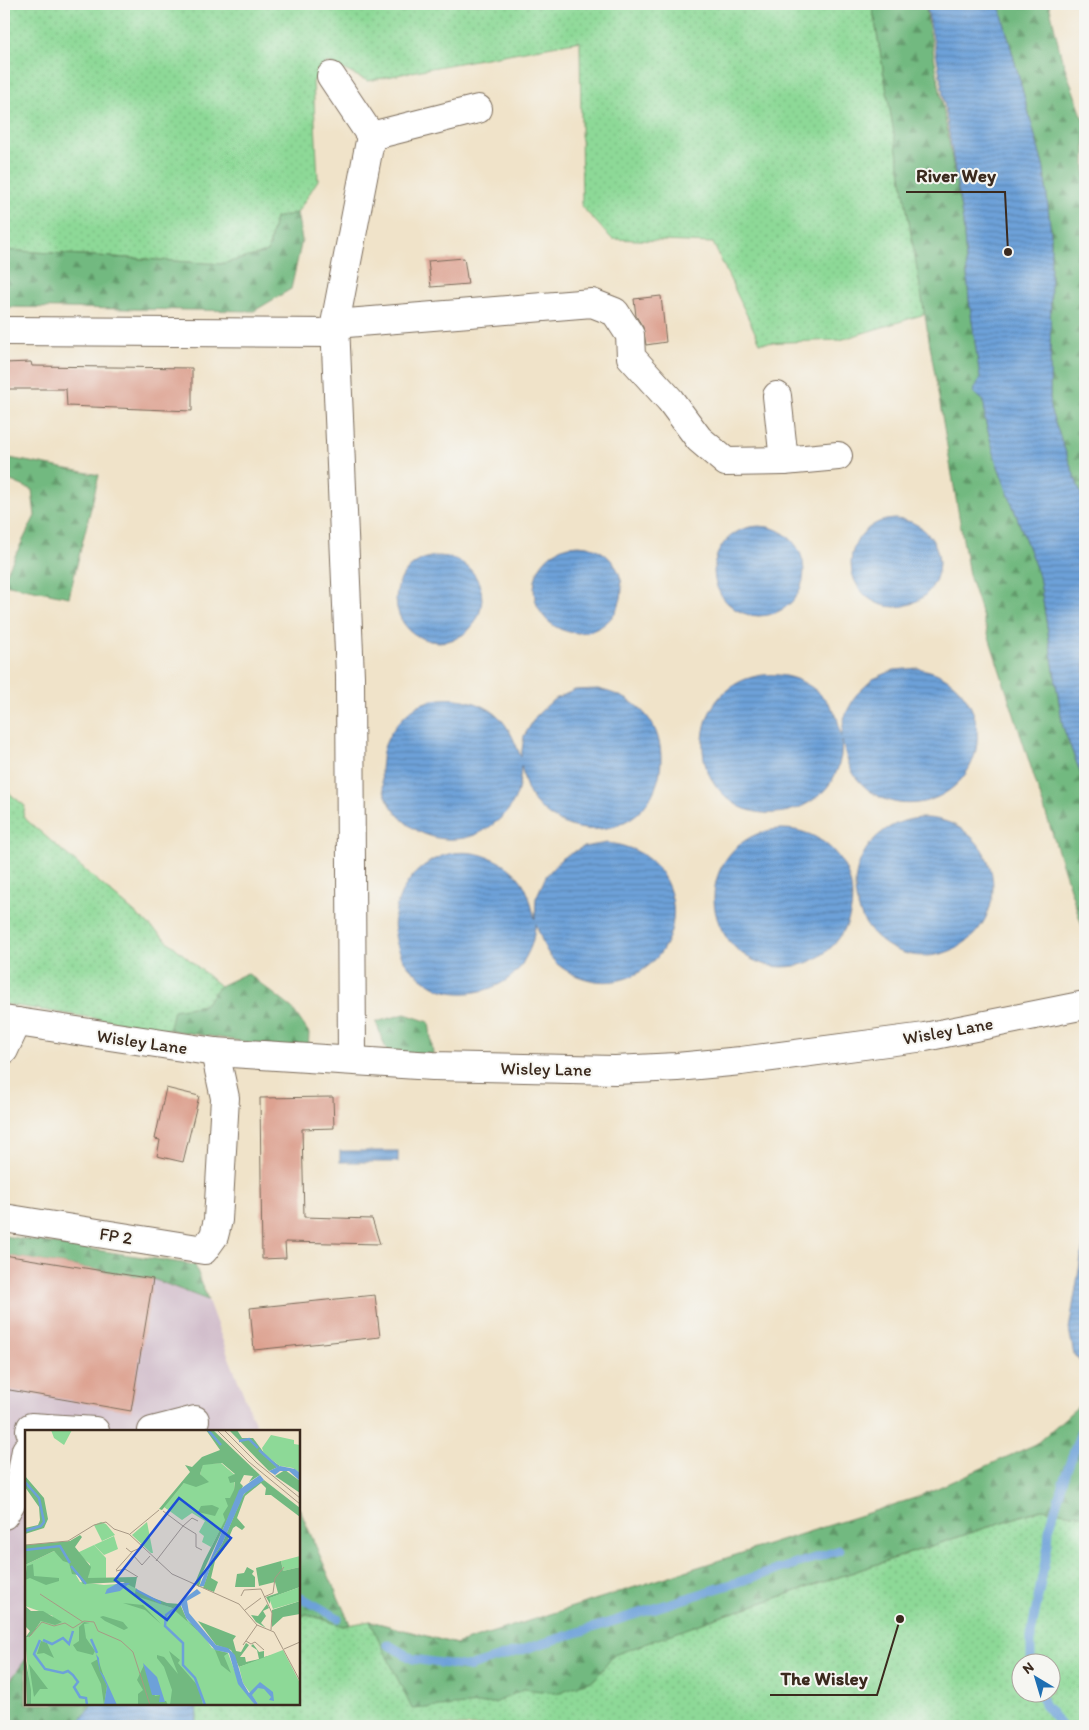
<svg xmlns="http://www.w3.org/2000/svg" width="1089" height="1730" font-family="Itim,sans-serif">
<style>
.industrial{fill:#d1bdcb}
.grass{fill:url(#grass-dots);stroke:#64825a;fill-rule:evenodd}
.forest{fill:url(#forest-firs);stroke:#56724f}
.water{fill:url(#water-rules);stroke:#54667c}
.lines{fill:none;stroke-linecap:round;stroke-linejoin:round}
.stream{stroke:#6da1d9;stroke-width:9}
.building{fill:#dda291}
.minor-casing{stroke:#7a6b5a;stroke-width:30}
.minor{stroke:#fff;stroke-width:28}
.labels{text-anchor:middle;stroke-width:4;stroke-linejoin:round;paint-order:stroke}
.street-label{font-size:18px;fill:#3b2a1e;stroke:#f6f6f2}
.inset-river{fill:none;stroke:#6da1d9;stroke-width:2.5}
.inset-road{fill:none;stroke:#a89985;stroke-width:1}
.view{fill:#1d4ed8;fill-opacity:0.15;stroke:#1d4ed8;stroke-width:2.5}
.inset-edge{fill:none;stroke:#3b2a1e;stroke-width:2.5}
.leader{fill:none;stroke:#3b2a1e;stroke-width:2}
.callout-dot{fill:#3b2a1e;stroke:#f6f6f2;stroke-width:2}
.callout-label{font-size:19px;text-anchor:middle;font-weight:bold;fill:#3b2a1e;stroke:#f6f6f2;stroke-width:4;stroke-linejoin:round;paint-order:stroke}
</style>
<defs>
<pattern id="grass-dots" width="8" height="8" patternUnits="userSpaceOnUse" patternTransform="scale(1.25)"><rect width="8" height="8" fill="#8dd997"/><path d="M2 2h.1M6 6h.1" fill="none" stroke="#7bba82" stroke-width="1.8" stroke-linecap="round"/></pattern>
<pattern id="forest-firs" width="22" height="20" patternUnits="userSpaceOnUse" patternTransform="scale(1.25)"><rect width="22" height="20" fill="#72b980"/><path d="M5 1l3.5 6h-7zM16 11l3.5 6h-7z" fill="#5f9768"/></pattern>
<pattern id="water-rules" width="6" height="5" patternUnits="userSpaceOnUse" patternTransform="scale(1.25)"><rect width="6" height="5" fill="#6da1d9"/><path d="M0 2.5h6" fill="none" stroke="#5b83af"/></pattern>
</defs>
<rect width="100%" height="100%" fill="#f6f6f2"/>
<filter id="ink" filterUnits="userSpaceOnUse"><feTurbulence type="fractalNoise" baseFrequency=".02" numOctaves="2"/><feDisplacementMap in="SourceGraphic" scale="10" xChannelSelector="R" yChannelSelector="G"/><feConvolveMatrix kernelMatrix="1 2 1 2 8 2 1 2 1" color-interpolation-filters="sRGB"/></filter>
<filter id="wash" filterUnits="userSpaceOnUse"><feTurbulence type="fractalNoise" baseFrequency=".0096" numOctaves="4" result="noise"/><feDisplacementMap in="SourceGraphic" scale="20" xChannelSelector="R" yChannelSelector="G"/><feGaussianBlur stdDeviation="1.12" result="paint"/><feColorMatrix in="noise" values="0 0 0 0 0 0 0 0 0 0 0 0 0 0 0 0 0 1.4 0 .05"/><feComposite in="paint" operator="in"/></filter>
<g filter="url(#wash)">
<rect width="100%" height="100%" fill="#f0e3c9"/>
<path class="industrial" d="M4 1236 195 1265 228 1355 258 1431H26V1659L4 1689Z"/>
<g class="grass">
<path d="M4 4H872L925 314 840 340 760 343 713 243 612 239 582 207 580 41 431 68 368 81 327 62 313 82 318 180 297 213 275 218 268 252 221 264 4 250Z"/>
<path d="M4 789 25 806 23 817 220 986 204 1005 175 1010 169 1030 4 1004Z"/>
<path d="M1042 1509 1085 1516V1726H76L93 1704H299V1617L307 1614 343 1626 370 1621 456 1644 568 1610 614 1654 722 1616ZM1022 1662H1052V1692H1022Z"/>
</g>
<g class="forest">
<path d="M872 4H925L963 222 969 300 984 400 985 420 996 461 1039 576 1063 727 1085 785V935L969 575Z"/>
<path d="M999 4H1049L1061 56 1085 124V505L1050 409 1051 234 1044 169Z"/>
<path d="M297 213 302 240 291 289 254 311 4 307V250L221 264 268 252 275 218Z"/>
<path d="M4 457 99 475 69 597 4 584V578L35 516 32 490 4 478Z"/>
<path d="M247 973 292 1008 309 1033 308 1049 284 1048 169 1030 174 1010 204 1005 220 986Z"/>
<path d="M405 1014 429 1022 433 1054 387 1052 376 1022Z"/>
<path d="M4 1236 195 1265 208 1300 153 1279 4 1255Z"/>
<path d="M1085 1400V1516L1042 1509 722 1616 614 1655 594 1680 557 1693 524 1689 495 1703 412 1709 370 1621 456 1644 915 1498 1036 1444Z"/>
<path d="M299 1508 350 1624 343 1626 307 1614 299 1617Z"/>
<path d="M26 1659V1704H93L76 1726H4V1689Z"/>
</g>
<g class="water">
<path d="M926 4H999L1044 169 1051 234 1050 409 1085 505V785L1063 727 1039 576 996 461 985 420 984 401 973 392 980 378 969 300 963 222 938 63Z"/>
<circle cx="895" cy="563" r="44"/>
<circle cx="759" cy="571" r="45"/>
<circle cx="578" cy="589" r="44"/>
<circle cx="439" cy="599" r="43"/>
<path d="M918 668C925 670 933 671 940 675 957 683 970 700 975 718 993 788 905 834 858 780 848 768 846 755 842 741 841 747 842 754 840 760 832 802 783 823 745 809 732 804 722 794 714 783 705 770 702 755 703 740 707 667 801 650 836 715 839 722 839 730 841 737L845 715 856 695 873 679 894 670Z"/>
<path d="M598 689C613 693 627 697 639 708 670 734 667 787 638 813 607 839 561 833 536 803 526 792 524 778 521 765 520 777 520 789 514 801 508 813 498 821 488 828 475 837 461 840 445 839 406 836 375 799 382 760 382 755 383 750 385 745 390 732 398 722 409 712 431 691 479 696 500 718 512 732 514 741 521 757L524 736 536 716 553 700 575 690Z"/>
<circle cx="924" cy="887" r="69"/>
<circle cx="783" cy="898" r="69"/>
<path d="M607 843C614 844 622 845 629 848 648 854 664 872 670 891 687 944 638 996 583 978 573 975 562 969 554 961 544 950 541 937 536 924 534 930 534 939 531 946 529 952 524 960 521 966 504 991 458 1002 432 985 421 978 409 970 402 957 374 901 427 834 488 857 499 861 511 868 519 878 529 890 531 905 535 919L536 898 546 876 562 858 583 847Z"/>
<rect x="340" y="1151" width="58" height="11"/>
<path d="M1085 1234V1366L1074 1355 1069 1329Z"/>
<path d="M93 1704H196L197 1717 194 1726H76Z"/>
</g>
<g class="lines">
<g class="stream">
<path d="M299 1598H302L338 1618"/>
<path d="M387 1644 413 1659 468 1667 840 1550"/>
<path d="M1031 1662V1635L1048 1545 1049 1530 1063 1482 1085 1420"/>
<path d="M1039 1692 1044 1704 1062 1726"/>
</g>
</g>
<g id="blocks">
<g class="building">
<path d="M464 258 468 284 431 287 428 261Z"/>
<path d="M661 296 666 342 646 345 643 327 636 316 634 299Z"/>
<path d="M31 362 32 366 192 368V411L67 406 66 389H4V363Z"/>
<path d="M166 1088 199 1096 183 1162 157 1156 160 1140 155 1139Z"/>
<path d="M333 1097 334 1128 302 1129 304 1217 372 1219 380 1244 285 1242 286 1258 262 1259 260 1098Z"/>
<path d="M4 1255 153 1279 131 1411 4 1389Z"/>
<path d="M375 1295 380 1337 254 1350 250 1308Z"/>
</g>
</g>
</g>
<g filter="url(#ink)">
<use href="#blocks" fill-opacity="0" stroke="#7a6b5a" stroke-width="1"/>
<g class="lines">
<defs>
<g id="minor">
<path d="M331 76 371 136"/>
<path d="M335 324 592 303 615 312 630 335 631 357 670 400 699 439 726 462 784 461 838 456"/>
<path d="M4 331 335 333"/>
<path d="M777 396 784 461"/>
<path d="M4 1020 215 1052 433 1066 615 1070 677 1067 741 1061 925 1037 1085 1005"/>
<path d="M4 1050 17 1022"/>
<path d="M352 1060 350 676 335 324 371 136 478 109"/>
<path d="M4 1218 204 1250 214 1236 218 1220 225 1098 215 1052"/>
<path d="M30 1431 31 1427 95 1431"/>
<path d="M152 1431 195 1420"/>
<path d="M19 1489 26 1450"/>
<path d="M4 1515 19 1489 26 1488"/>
</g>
</defs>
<use href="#minor" class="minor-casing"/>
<use href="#minor" class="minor"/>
</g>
</g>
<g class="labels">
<g class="street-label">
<text transform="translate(948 1031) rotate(-10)" y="6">Wisley Lane</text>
<text transform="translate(142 1042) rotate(8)" y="6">Wisley Lane</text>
<text transform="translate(546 1069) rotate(1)" y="6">Wisley Lane</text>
<text transform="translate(116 1236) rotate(9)" y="6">FP 2</text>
</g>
</g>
<g transform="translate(25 1430)">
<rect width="275" height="275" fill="#f0e3c9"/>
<path d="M196 33 210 45 209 65 203 85 186 117 177 112 179 106 174 102 180 91 167 83 157 90 139 77 159 53 179 49 175 44 178 34ZM122 92 128 123H126L107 105ZM69 115 81 128V150L63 148 65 134 52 123ZM29 121 44 133 55 152 79 155 105 153 122 169 147 178 174 199 187 218 203 223 210 242 230 275H6L0 208 6 206 16 191H23L28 186 0 176V135ZM275 126V137L258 141 256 131Z" fill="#8dd997"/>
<path d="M181 0H188L235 45 224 52 228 46 219 45 215 53 218 56 178 142 174 157 170 153 179 131 200 90 198 84 203 76 200 68H205L209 60 210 52 205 53 203 47 210 44 197 33 178 35 175 44 184 52 171 57 159 53 137 80 134 79 165 42 160 35 167 37 177 27 195 20ZM204 0H212L217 8H228L242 27 255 36 244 41ZM260 40 275 51V63L250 46ZM0 46 19 68 23 89 19 98 0 104V98L13 95 15 90 14 77 0 57ZM239 50 275 78V87L246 65H240L241 58 236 53 220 66 212 88 220 97 217 100 211 96 208 98 199 119 190 131 186 148 193 152 189 162 178 158 189 126 197 114 217 67 225 57ZM187 75 194 78 190 86 173 82 176 76ZM55 105 57 107 50 117 66 137 63 148 112 147 110 158 98 152 58 154 53 145 47 144 44 133 38 131 29 121 0 135V115L45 111ZM256 131 258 141 275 137V157L245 168V174L241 167 253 163 250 152 234 156 231 138ZM8 134 9 146 34 148V151L21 155 5 148 0 150 2 136ZM222 137 229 141 227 144 230 147V157H210L212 144 219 143ZM111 158 115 163 142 173 155 174 163 192 174 199 172 200 147 178 114 167 110 164ZM275 171V184L258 187 247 197V180ZM98 173 118 175 136 194 120 180ZM242 174 244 178 238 181 241 186 236 193 241 198 231 192 226 185 233 186ZM0 176 6 181H18L37 192 30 195 16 191 6 206 0 208 5 201 0 196ZM78 186 98 192 103 198 99 200 80 191 75 187ZM173 191 211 206 208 210 211 221 216 222 221 213 224 215 215 227H220L221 232 234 229 232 220 226 216 228 214 234 222 239 221V227L259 222 214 237 206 220 191 215ZM59 192 65 193 59 194 61 208 70 221 68 225 52 221 48 215 54 211V197ZM16 211 22 213 29 228 19 223 12 224ZM190 220 203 223 199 226 206 243 196 235ZM144 221 155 230 153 233 174 257 178 275H145L147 260 139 237 132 228V225L139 227 153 244ZM0 225 6 260V275H2ZM73 229 82 256 79 275 76 254 66 233ZM4 234 23 259H15L9 267ZM119 235 130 266 135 265V272L141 271 143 275H113V264L118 260 112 250Z" fill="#72b980"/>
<path d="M26 0H47L39 15 29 8Z" fill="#8dd997"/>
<path d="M89 106 93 119 79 125 69 115Z" fill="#8dd997"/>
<path d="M246 5 269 10V14L275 15V43L268 38 255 36 239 24 237 18Z" fill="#8dd997"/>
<path d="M76 92 81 94 90 105 77 111 69 95ZM275 157V171L248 179 244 168ZM258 220 275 253V275L233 274 218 253 214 237Z" fill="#8dd997"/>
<path d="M255 36 270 39 275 43V51L264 41H255L250 45 244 41ZM235 45 239 50 219 64 197 114 189 126 179 156 174 157 214 60ZM93 153H105L95 161 80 164 82 159ZM172 159 176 163 162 171 164 183 191 215 203 218 210 225 218 253 224 263 235 252 248 262 249 271 244 270 246 267 239 259 233 258 227 265 233 274 242 275H230L213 254 204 223 190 220 161 188 155 172ZM71 224 74 228 75 241 79 246 92 275H79L82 256 75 242ZM118 233 132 247 140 272H134L135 265H127Z" fill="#6da1d9"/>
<path class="inset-river" d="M183 0 196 15M214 11 224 9 233 18M234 20 254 38M0 52 14 68 19 92 16 96 0 101M0 120 35 116 45 133M46 136 61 154M111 160 136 173M156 174 141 185 140 196 158 213V235L170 248 180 275M66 209 72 223M15 210 9 224 20 239 38 243 43 241 48 245 53 252 49 257 55 267 61 268 62 275M18 210 27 214 38 208 44 214 48 201"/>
<path class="inset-road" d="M192 0 224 32 275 74M199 0 232 33 275 68M138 81 158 96M158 96 171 104V117L177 120M105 104 134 80M0 115 43 111 69 95 81 92 89 99 104 104 147 144 214 174 232 195 249 202 275 251M101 118 106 122 117 117M108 125 117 135 125 126M131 131 158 96 167 88 173 91M91 140 108 121M91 141 100 139 113 147M15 164 58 192M216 166 219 160 236 159 247 183 246 200M239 167 248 163 250 148 259 137M220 180 236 168M4 207 17 192 29 196 40 193 48 198 59 191 69 192 73 201 96 211 108 222 125 275M221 211 226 214 230 212 239 220M218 215 232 195M259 219 275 212"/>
<path class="view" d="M154 68 206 108 142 190 90 150Z"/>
<rect width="275" height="275" class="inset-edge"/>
</g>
<path class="leader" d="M1008 252L1005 192H906M900 1619L877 1695H770"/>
<g class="callout-dot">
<circle cx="1008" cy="252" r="5"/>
<circle cx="900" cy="1619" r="5"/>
</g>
<g class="callout-label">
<text x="956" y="182">River Wey</text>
<text x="824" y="1685">The Wisley</text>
</g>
<rect width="1089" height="1730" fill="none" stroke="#f6f6f2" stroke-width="20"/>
<g transform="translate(1036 1678) rotate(322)"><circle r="24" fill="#f6f6f2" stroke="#aba49d"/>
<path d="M0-4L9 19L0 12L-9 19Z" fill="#1f6fb2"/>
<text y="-8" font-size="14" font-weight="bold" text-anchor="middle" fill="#3b2a1e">N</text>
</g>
</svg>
